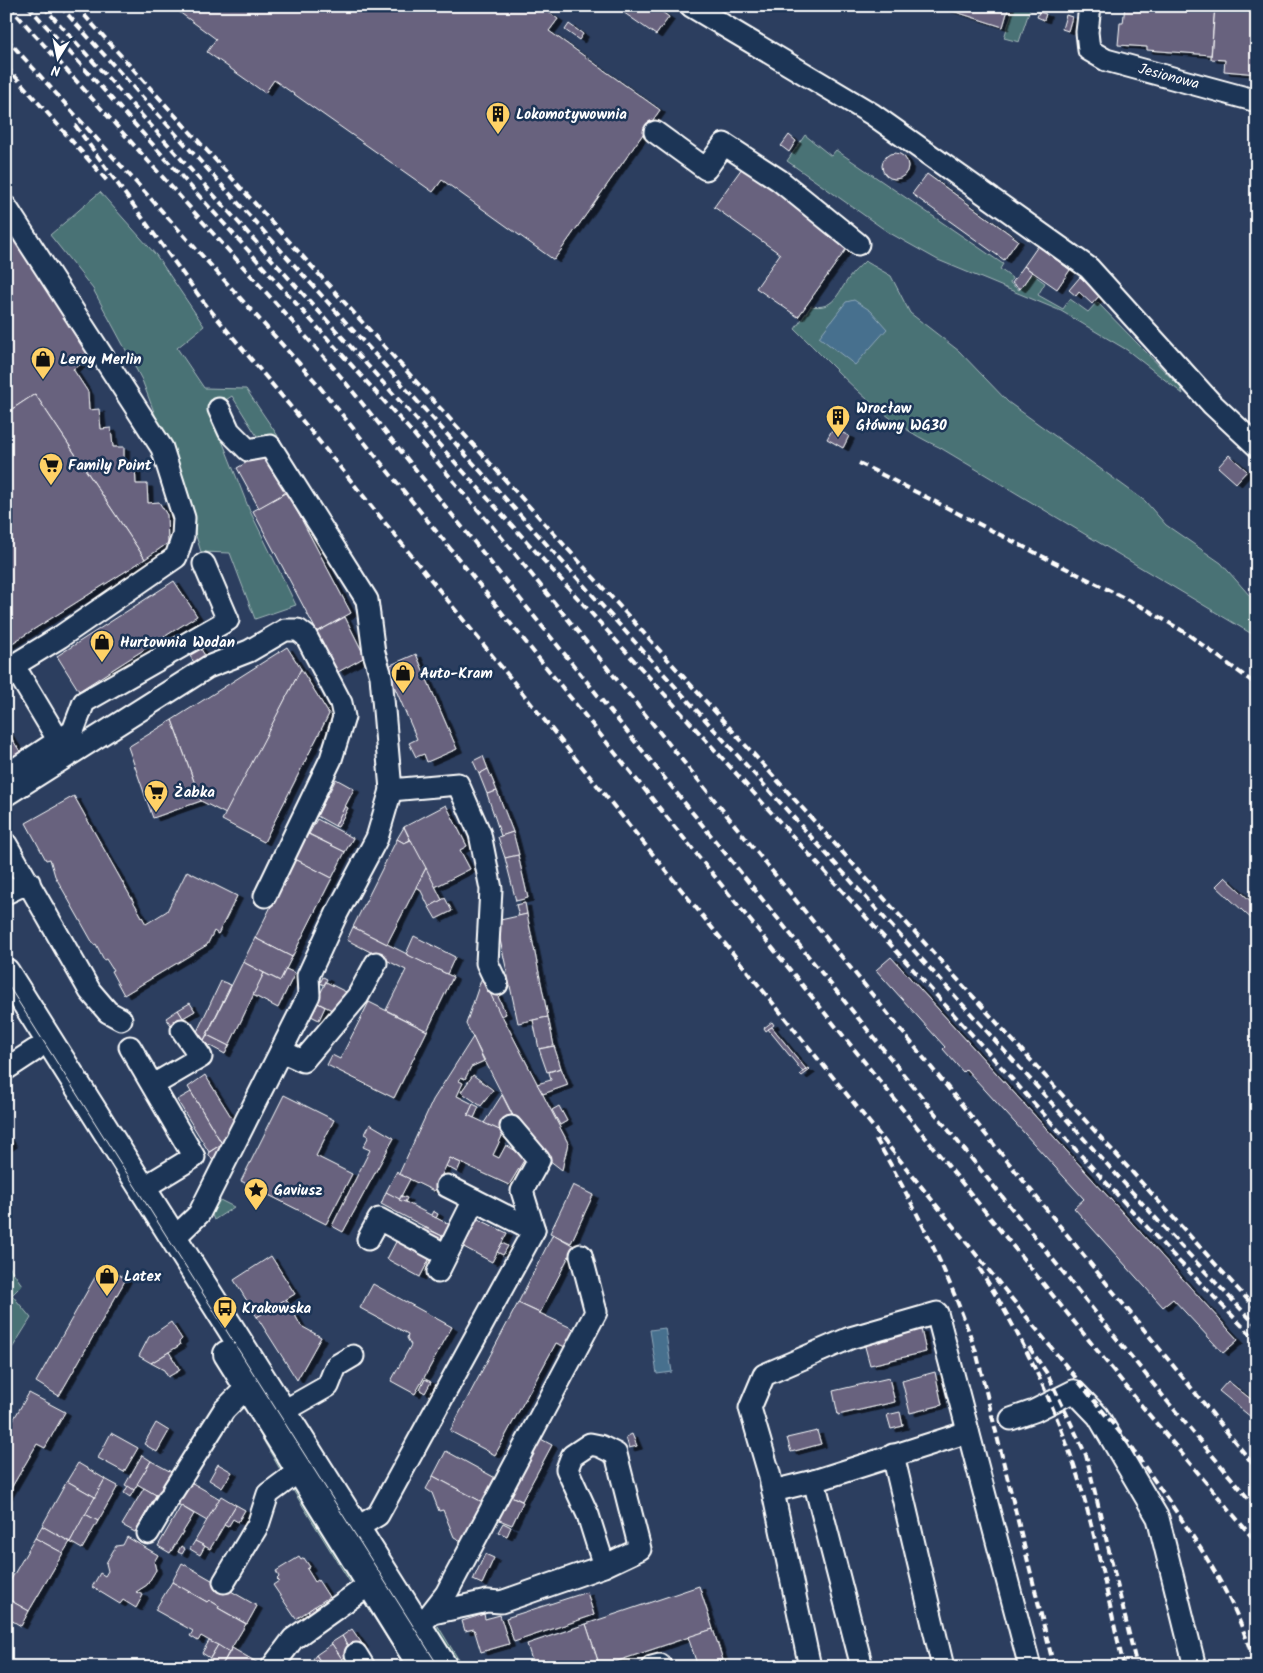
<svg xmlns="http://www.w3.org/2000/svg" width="1263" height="1673" font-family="Kalam,sans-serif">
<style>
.green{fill:#497275;stroke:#a4b8ba}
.water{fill:#466f8e;stroke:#90a9bb}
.building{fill:#67627e;stroke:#fff;filter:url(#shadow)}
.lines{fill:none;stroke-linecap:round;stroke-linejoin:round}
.minor-casing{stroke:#fff;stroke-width:25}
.major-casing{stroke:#fff;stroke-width:30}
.minor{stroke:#1d3557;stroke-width:21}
.major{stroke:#1d3557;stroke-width:26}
.tram{stroke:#fff;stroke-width:1}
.rail{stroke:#fff;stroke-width:4;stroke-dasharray:8 4;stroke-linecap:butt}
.labels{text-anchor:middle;stroke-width:5;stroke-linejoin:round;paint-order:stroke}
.street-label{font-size:15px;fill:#fff;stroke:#1d3557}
.poi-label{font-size:15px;font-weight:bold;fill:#fff;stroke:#1d3557;text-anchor:start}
</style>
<defs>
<filter id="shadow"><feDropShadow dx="5.5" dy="3" stdDeviation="0" flood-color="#0009"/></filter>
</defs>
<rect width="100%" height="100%" fill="#2c3e5f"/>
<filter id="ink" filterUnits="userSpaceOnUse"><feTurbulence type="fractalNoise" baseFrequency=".02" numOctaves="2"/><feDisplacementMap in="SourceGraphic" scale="10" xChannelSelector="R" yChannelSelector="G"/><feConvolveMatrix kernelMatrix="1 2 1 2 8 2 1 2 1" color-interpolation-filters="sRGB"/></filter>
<g filter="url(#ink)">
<g class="green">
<path d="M1014 6H1031L1019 42 1004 38Z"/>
<path d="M805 135 831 156 836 150 1003 264 1000 269 1012 278 1010 283 1019 290 1031 273 1045 283 1038 295 1063 309 1070 299 1088 312 1097 302 1181 388 1183 394 1127 350 1061 311 938 260 888 232 787 161Z"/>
<path d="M100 192 156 255 204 326 177 348 204 388 246 389 278 436 260 441 232 396 210 410 249 509 296 605 255 619 230 553 201 552 174 465 142 380 93 289 50 235Z"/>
<path d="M865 261 891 276 910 313 959 351 1008 402 1145 501 1166 525 1221 563 1257 604V637L939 447C882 422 839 372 795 329L811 306C834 310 837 294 849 278 853 272 859 267 865 261Z"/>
<path d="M218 1199 234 1207 214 1220 212 1215Z"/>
<path d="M6 1262 22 1285 12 1295 31 1318 6 1358Z"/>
<path d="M244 1407 282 1465 281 1471Z"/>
<path d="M291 1487 297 1489 351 1576 350 1582Z"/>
<path d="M362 1599 365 1600 411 1667H405Z"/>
<path d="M438 1626 463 1667H456L437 1635Z"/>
</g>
<g class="water">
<path d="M854 300 871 311 887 329 855 365 819 337 846 302Z"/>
<path d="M665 1328 672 1372 657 1374 650 1330Z"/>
</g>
<g class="building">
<path d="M171 6H540L558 19 549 31 660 110 554 260 442 180 433 192 274 80 265 93 207 52 216 39Z"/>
<path d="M623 6H654L669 17 656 35 620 10Z"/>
<path d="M937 6H1009L1003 27Z"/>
<path d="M1125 6H1215L1211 55 1147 50V47L1118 45 1120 23H1123Z"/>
<path d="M1215 6H1257V74L1224 71 1225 60 1211 59Z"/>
<path d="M1039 12 1046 14 1044 20 1037 17Z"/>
<path d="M1066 15 1072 17 1068 31 1062 29Z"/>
<path d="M569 24 583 34 579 40 565 30Z"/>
<path d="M789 135 796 141 789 152 781 146Z"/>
<circle cx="895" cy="166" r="13"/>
<path d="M742 168 849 245 798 317 756 288 780 254 714 207Z"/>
<path d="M927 174 1018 240 1004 260 912 194Z"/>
<path d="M6 219 94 356 73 369 88 392 89 410 99 409 101 429 111 428 113 447H124V466L135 465 136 484H147L148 503 159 502 167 515 168 543 145 559 35 394 6 413Z"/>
<path d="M1038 246 1070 270 1057 289 1024 266Z"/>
<path d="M1024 266 1032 272 1020 289 1012 283Z"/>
<path d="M1080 277 1100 295 1092 304 1079 292 1076 296 1069 290Z"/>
<path d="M35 394 145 559 6 647V413Z"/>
<path d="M833 428 849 436 843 448 827 439Z"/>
<path d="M265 452 287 492 259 508 237 468Z"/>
<path d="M1229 455 1247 471 1236 483 1218 467Z"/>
<path d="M287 492 351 613 317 632 253 511Z"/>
<path d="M174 581 197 616 79 691 57 656Z"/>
<path d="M345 617 365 657 338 672 317 632Z"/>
<path d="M198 644 207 659 196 666 187 651Z"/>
<path d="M287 647 301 669 226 814 201 801 172 720Z"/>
<path d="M416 654 457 749 427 762 424 754 416 757 409 743 417 739 386 667Z"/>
<path d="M301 669 329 714 264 842 222 820Z"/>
<path d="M172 720 201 801 153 818 128 747Z"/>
<path d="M6 730 23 756 6 767Z"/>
<path d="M483 756 488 769 479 774 473 761Z"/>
<path d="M488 769 497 791 487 794 479 774Z"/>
<path d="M336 779 354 789 335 826 317 816Z"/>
<path d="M497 791 513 832 501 836 487 794Z"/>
<path d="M74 796 146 924 167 911 187 871 237 896 218 934 214 931 207 945 124 995 111 971 113 970 106 959 104 960 96 944 94 945 55 876 50 859 46 860 26 823Z"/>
<path d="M446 805 467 846 460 850 470 869 435 887 404 827Z"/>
<path d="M345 806 348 808 338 827 335 826Z"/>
<path d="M317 819 353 838 345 852 309 834Z"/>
<path d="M404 827 410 840 404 843 397 839Z"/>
<path d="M513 832 519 855 505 858 498 837Z"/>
<path d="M308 834 345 852 332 878 295 859Z"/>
<path d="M397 839 404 843 411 840 426 868 387 944 353 927Z"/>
<path d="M518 855 528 898 516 901 505 858Z"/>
<path d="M295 859 332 878 292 957 255 938Z"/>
<path d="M426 868 442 900 429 907 420 889 416 887Z"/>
<path d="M1225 877 1257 907V924L1216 886Z"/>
<path d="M445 898 452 911 436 919 429 907Z"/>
<path d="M525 903 527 914 519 916 516 905Z"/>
<path d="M527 914 548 1017 518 1023 496 921Z"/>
<path d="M353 927 453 977 427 1031 386 1010 406 970 347 940Z"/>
<path d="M414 936 455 957 447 974 406 954Z"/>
<path d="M255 938 292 957 280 981 243 962Z"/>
<path d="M891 957 1238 1340 1223 1353 1173 1299 1163 1307 1074 1208 1084 1199 966 1069 963 1072 943 1049 945 1047 876 970Z"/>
<path d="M243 962 264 973 229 1046 207 1035Z"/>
<path d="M286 969 295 973 278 1008 253 995 264 973 280 981Z"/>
<path d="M323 977 327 979 324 985 320 983Z"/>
<path d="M482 977 568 1143 562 1170 540 1153 522 1133 466 1024Z"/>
<path d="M221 981 231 985 203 1042 194 1038Z"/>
<path d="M326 982 346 992 336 1012 316 1002Z"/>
<path d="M495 990 506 1014 501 1016 490 993Z"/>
<path d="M316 1002 325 1007 319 1020 309 1015Z"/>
<path d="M369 1002 427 1031 394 1098 327 1065 332 1055 340 1059Z"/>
<path d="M190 1003 195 1011 183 1018 178 1010Z"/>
<path d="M178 1010 185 1021 173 1028 166 1018Z"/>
<path d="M548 1017 554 1046 539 1049 533 1020Z"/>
<path d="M772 1022 774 1025 766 1031 764 1028Z"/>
<path d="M772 1027 806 1069 803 1072 768 1029Z"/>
<path d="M207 1035 229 1046 225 1054 203 1042Z"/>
<path d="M473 1037 484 1061 471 1067 465 1079 461 1077 459 1081 463 1083 457 1096 473 1104 468 1115 504 1132 493 1155 499 1158 506 1145 526 1157 509 1185 450 1158 434 1191 399 1174 433 1100Z"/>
<path d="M554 1046 561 1068 547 1072 539 1049Z"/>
<path d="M561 1068 568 1085 543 1094 537 1084 551 1080 549 1072Z"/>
<path d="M808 1068 810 1070 802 1076 800 1074Z"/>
<path d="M205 1075 235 1123 224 1147 188 1087Z"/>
<path d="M473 1075 493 1090 481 1106 461 1092Z"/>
<path d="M191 1092 222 1144 209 1152 177 1100Z"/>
<path d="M284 1095 334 1120 316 1156 352 1174 326 1224 241 1181Z"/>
<path d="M502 1095 513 1117 504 1132 484 1123Z"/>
<path d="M473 1104 479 1107 474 1118 468 1115Z"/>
<path d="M559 1106 567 1121 560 1125 552 1110Z"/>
<path d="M370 1124 394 1138 343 1232 332 1226 370 1150 363 1147 369 1136 365 1134Z"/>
<path d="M6 1135 12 1144 6 1148Z"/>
<path d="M222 1144 224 1147 216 1161H213L208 1153Z"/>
<path d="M450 1158 461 1163 457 1172 446 1166Z"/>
<path d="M397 1171 399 1174 410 1179 399 1200 386 1192Z"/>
<path d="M573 1185 593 1195 571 1243 550 1233Z"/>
<path d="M386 1192 452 1226 446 1238 381 1204Z"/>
<path d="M402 1196 407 1198 405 1202 399 1200Z"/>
<path d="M433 1211 438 1214 436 1218 431 1215Z"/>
<path d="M474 1217 507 1233 492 1262 460 1245Z"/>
<path d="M423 1227 442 1236 438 1244 420 1234Z"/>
<path d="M553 1234 574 1246 540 1313 518 1303Z"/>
<path d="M398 1238 431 1256 420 1277 387 1259Z"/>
<path d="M502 1243 508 1246 503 1255 497 1252Z"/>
<path d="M271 1256 295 1294 257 1317 234 1280Z"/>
<path d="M102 1265 126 1279 59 1396 36 1382Z"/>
<path d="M373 1284 452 1327 415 1394 391 1381 411 1345 407 1338 408 1334 360 1308Z"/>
<path d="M286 1299 301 1326 321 1337 297 1380 257 1317Z"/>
<path d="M518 1303 578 1331 570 1349 556 1343 495 1455 450 1431Z"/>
<path d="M171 1322 182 1339 179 1342 180 1345 151 1363 139 1356 149 1337Z"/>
<path d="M921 1329 926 1352 870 1365 864 1343Z"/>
<path d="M169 1352 180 1370 168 1377 164 1370 151 1363Z"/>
<path d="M935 1372 942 1405 910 1413 902 1381Z"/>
<path d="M889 1378 895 1402 838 1415 833 1391Z"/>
<path d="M425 1379 431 1382 425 1393 420 1390Z"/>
<path d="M1228 1381 1257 1404V1422L1219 1391Z"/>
<path d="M29 1393 65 1412 45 1448 37 1444 6 1497V1432Z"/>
<path d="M900 1412 903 1426 891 1429 887 1415Z"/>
<path d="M156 1423 169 1431 157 1452 144 1444Z"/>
<path d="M817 1431 821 1444 791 1452 787 1438Z"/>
<path d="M111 1433 138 1448 124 1472 98 1458Z"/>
<path d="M632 1434 637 1446 629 1448 626 1437Z"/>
<path d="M537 1437 552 1445 522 1501 509 1495Z"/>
<path d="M446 1451 499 1480 486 1504 433 1476Z"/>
<path d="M142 1455 151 1461 134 1490 125 1485Z"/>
<path d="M151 1461 175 1474 161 1498 137 1484Z"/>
<path d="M78 1463 105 1479 95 1497 67 1481Z"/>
<path d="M218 1464 232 1472 222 1488 209 1480Z"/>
<path d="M433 1476 486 1504 465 1543 454 1537 443 1510 439 1511 432 1493 426 1489Z"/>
<path d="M105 1479 118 1486 98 1521 85 1514Z"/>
<path d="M67 1481 95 1497 70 1542 42 1526Z"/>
<path d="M189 1481 220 1499 207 1521 176 1503Z"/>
<path d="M128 1486 134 1490 130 1497 124 1493Z"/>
<path d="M144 1488 156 1495 135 1532 122 1525Z"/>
<path d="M509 1495 523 1502 512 1525 497 1519Z"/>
<path d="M221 1496 236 1505 210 1549 195 1541Z"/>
<path d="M236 1505 245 1510 238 1522 233 1519 228 1527 224 1525Z"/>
<path d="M181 1506 194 1514 170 1553 158 1546Z"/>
<path d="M85 1514 98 1521 82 1549 70 1542Z"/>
<path d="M503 1523 511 1527 507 1536 498 1532Z"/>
<path d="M42 1526 70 1542 63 1553 35 1538Z"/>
<path d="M127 1537 158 1555 154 1562 156 1570 147 1585 136 1592 143 1595 136 1608 123 1600 120 1604 92 1587 100 1573 105 1576 108 1571 106 1563 116 1546 123 1545Z"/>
<path d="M35 1538 63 1553 29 1611 6 1598V1588Z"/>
<path d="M195 1541 205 1546 200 1555 190 1549Z"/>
<path d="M181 1546 185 1549 182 1554 178 1552Z"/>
<path d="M485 1554 494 1558 482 1584 473 1580Z"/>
<path d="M299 1557 301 1560 304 1558 310 1567 307 1569 315 1582 318 1580 320 1583 329 1597 296 1619 273 1585 279 1581 277 1579 279 1577 276 1571Z"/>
<path d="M182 1563 257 1606 247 1624 218 1608 219 1606 209 1600 207 1602 172 1582Z"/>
<path d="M172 1582 207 1602 209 1600 219 1606 218 1608 246 1624 229 1652 201 1636 198 1641 190 1636 193 1631 155 1610Z"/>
<path d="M699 1586 713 1629 600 1667 586 1624Z"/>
<path d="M587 1592 594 1615 514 1642 506 1618Z"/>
<path d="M6 1598 29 1611 21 1626 6 1617Z"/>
<path d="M315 1606 318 1612 311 1616 308 1611Z"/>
<path d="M484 1614 485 1619 500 1615 509 1644 481 1652 474 1629 465 1631 462 1621Z"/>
<path d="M586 1624 600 1667H534L527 1644Z"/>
<path d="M352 1629 363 1645 352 1653 342 1636Z"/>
<path d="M713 1629 723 1660 698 1667 688 1637Z"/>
<path d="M342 1636 352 1653 342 1659 331 1643Z"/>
<path d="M209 1641 218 1645 210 1658 202 1653Z"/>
<path d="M332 1644 342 1659 348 1667H342L340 1664 336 1667H324L316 1655Z"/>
<path d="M218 1645 229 1652 221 1667H205Z"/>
<path d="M232 1648 258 1663 256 1667H221Z"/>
<path d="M316 1655 324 1667H318L313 1659Z"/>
</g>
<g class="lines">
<defs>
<g id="minor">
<path d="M691 6 872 114 1089 268 1212 404 1257 446"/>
<path d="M1090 6 1087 32 1089 50 1106 60 1257 101"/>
<path d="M655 132 706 169 724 144 779 180 858 244"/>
<path d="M6 207 162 448 184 518 183 536 176 557 60 637 6 670"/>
<path d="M20 676 59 741"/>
<path d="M6 775 73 731 84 702 228 620 204 564"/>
<path d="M391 790 458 784 480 834 491 889 487 963 497 984"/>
<path d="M6 795 208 667 249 651 285 630H298L306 636 341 703 344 717 331 759 265 896"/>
<path d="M6 844 90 991 108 1012 121 1019"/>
<path d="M6 893 29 882"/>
<path d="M130 1047 194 1157 143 1188"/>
<path d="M281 1051 303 1061 358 996 376 963"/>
<path d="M6 1069 35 1050"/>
<path d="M153 1085 201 1057 182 1030"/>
<path d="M447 1186 534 1230"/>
<path d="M174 1238 199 1214 309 995 308 976 337 913 377 838 391 790 381 676 374 653 367 600 270 446 248 450 229 431 219 409"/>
<path d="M368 1239 379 1219 446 1255"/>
<path d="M438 1272 474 1200"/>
<path d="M284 1411 328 1386 336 1366 353 1356"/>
<path d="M1011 1419 1034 1411 1074 1391 1098 1416 1158 1518 1195 1667"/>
<path d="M893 1455 943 1667"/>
<path d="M173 1491 224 1410 247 1387"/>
<path d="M773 1491 814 1481"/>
<path d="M358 1527 378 1515 534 1230 522 1191 539 1160 511 1127"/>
<path d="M148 1533 168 1499"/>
<path d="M224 1582 258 1525 268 1494 299 1471"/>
<path d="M433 1613 487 1601 501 1602 604 1566 640 1549 616 1454 600 1446 590 1444 572 1456 567 1469 588 1515 604 1566"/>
<path d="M428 1617 446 1594 596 1312 581 1255"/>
<path d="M356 1654 364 1667"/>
<path d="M272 1667 293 1639 370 1584"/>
<path d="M652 1667 660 1665 661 1667"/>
<path d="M810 1667 769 1473 750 1408 764 1375 850 1338 937 1313 1030 1667"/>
<path d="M862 1667 814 1481 968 1432"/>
</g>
<g id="major">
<path d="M6 972 444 1667"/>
<path d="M227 1354 422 1667"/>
</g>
</defs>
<use href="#minor" class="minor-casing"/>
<use href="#major" class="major-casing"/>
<use href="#minor" class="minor"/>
<use href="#major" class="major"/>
<path class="tram" d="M6 982 439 1667"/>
<g class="rail">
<path d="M9 6 333 367 1167 1401 1257 1509"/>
<path d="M28 6 410 430 502 538 1257 1469"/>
<path d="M43 6 1077 1151 1170 1252 1257 1341"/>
<path d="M60 6 1180 1245 1257 1326"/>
<path d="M76 6 1257 1310"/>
<path d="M126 6 129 10"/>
<path d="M6 38 315 381 1146 1411 1257 1543"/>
<path d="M6 66 109 183"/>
<path d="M75 125 202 300 310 430 1130 1445C1177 1515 1234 1584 1255 1667"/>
<path d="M859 463 1146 609 1186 633 1257 685"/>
<path d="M876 1139C916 1208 952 1280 977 1355L1054 1667"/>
<path d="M979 1268C1019 1331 1053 1400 1076 1471 1096 1534 1108 1601 1124 1667"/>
<path d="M1029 1347 1048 1375 1086 1455 1137 1667"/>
</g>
</g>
</g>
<defs>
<symbol id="building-pin" viewBox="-11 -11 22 30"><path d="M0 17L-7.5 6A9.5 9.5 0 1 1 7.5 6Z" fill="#ffd166" stroke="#1d3557"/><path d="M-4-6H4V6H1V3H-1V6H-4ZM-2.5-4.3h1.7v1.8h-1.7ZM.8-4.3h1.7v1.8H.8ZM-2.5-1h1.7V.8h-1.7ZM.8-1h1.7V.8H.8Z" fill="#111"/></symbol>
<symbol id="shop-pin" viewBox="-11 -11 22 30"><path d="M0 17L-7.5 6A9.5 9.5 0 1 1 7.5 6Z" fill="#ffd166" stroke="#1d3557"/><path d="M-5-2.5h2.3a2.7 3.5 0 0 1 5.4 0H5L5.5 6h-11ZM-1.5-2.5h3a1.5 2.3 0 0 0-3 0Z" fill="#111"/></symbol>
<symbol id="supermarket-pin" viewBox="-11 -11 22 30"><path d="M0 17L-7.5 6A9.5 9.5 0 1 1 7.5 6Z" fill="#ffd166" stroke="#1d3557"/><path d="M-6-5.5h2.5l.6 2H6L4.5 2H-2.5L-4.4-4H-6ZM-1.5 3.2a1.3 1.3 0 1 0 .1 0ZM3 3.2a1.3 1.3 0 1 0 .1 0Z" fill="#111"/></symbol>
<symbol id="sight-pin" viewBox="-11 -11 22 30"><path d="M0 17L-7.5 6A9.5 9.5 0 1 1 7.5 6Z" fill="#ffd166" stroke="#1d3557"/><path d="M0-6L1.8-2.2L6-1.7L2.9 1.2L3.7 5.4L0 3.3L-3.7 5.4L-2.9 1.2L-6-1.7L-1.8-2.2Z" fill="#111"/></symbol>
<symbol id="bus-pin" viewBox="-11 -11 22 30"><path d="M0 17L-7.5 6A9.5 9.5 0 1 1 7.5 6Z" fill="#ffd166" stroke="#1d3557"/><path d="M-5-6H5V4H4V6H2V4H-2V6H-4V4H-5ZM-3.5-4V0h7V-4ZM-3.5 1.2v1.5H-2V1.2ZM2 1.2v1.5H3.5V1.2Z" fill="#111"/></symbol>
</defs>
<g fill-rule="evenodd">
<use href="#building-pin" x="484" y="100" width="28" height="38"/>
<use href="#shop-pin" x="29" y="345" width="28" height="38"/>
<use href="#building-pin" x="824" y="403" width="28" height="38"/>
<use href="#supermarket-pin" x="37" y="451" width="28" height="38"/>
<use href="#shop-pin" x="88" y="628" width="28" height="38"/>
<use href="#shop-pin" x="389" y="659" width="28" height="38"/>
<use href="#supermarket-pin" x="142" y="778" width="28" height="38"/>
<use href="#sight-pin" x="242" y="1176" width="28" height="38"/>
<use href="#shop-pin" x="93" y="1262" width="28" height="38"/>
<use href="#bus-pin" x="211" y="1294" width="28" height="38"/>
</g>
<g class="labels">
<g class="street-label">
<text transform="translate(1169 76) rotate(15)" y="5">Jesionowa</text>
</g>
<g class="poi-label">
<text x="516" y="119">Lokomotywownia</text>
<text x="60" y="364">Leroy Merlin</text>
<text x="856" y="413">Wrocław<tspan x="856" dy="17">Główny WG30</tspan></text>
<text x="68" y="470">Family Point</text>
<text x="120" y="647">Hurtownia Wodan</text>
<text x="420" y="678">Auto-Kram</text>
<text x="174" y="797">Żabka</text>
<text x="274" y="1195">Gaviusz</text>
<text x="124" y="1281">Latex</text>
<text x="242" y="1313">Krakowska</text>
</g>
</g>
<rect width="1263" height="1673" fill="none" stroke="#1d3557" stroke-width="25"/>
<rect x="12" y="12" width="1238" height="1648" fill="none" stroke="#fff" stroke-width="2" filter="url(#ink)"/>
<g transform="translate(58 58) rotate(190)" stroke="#1d3557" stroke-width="4" paint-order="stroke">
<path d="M0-4L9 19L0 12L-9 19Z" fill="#ffffff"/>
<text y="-8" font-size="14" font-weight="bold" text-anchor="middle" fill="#ffffff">N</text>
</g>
</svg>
